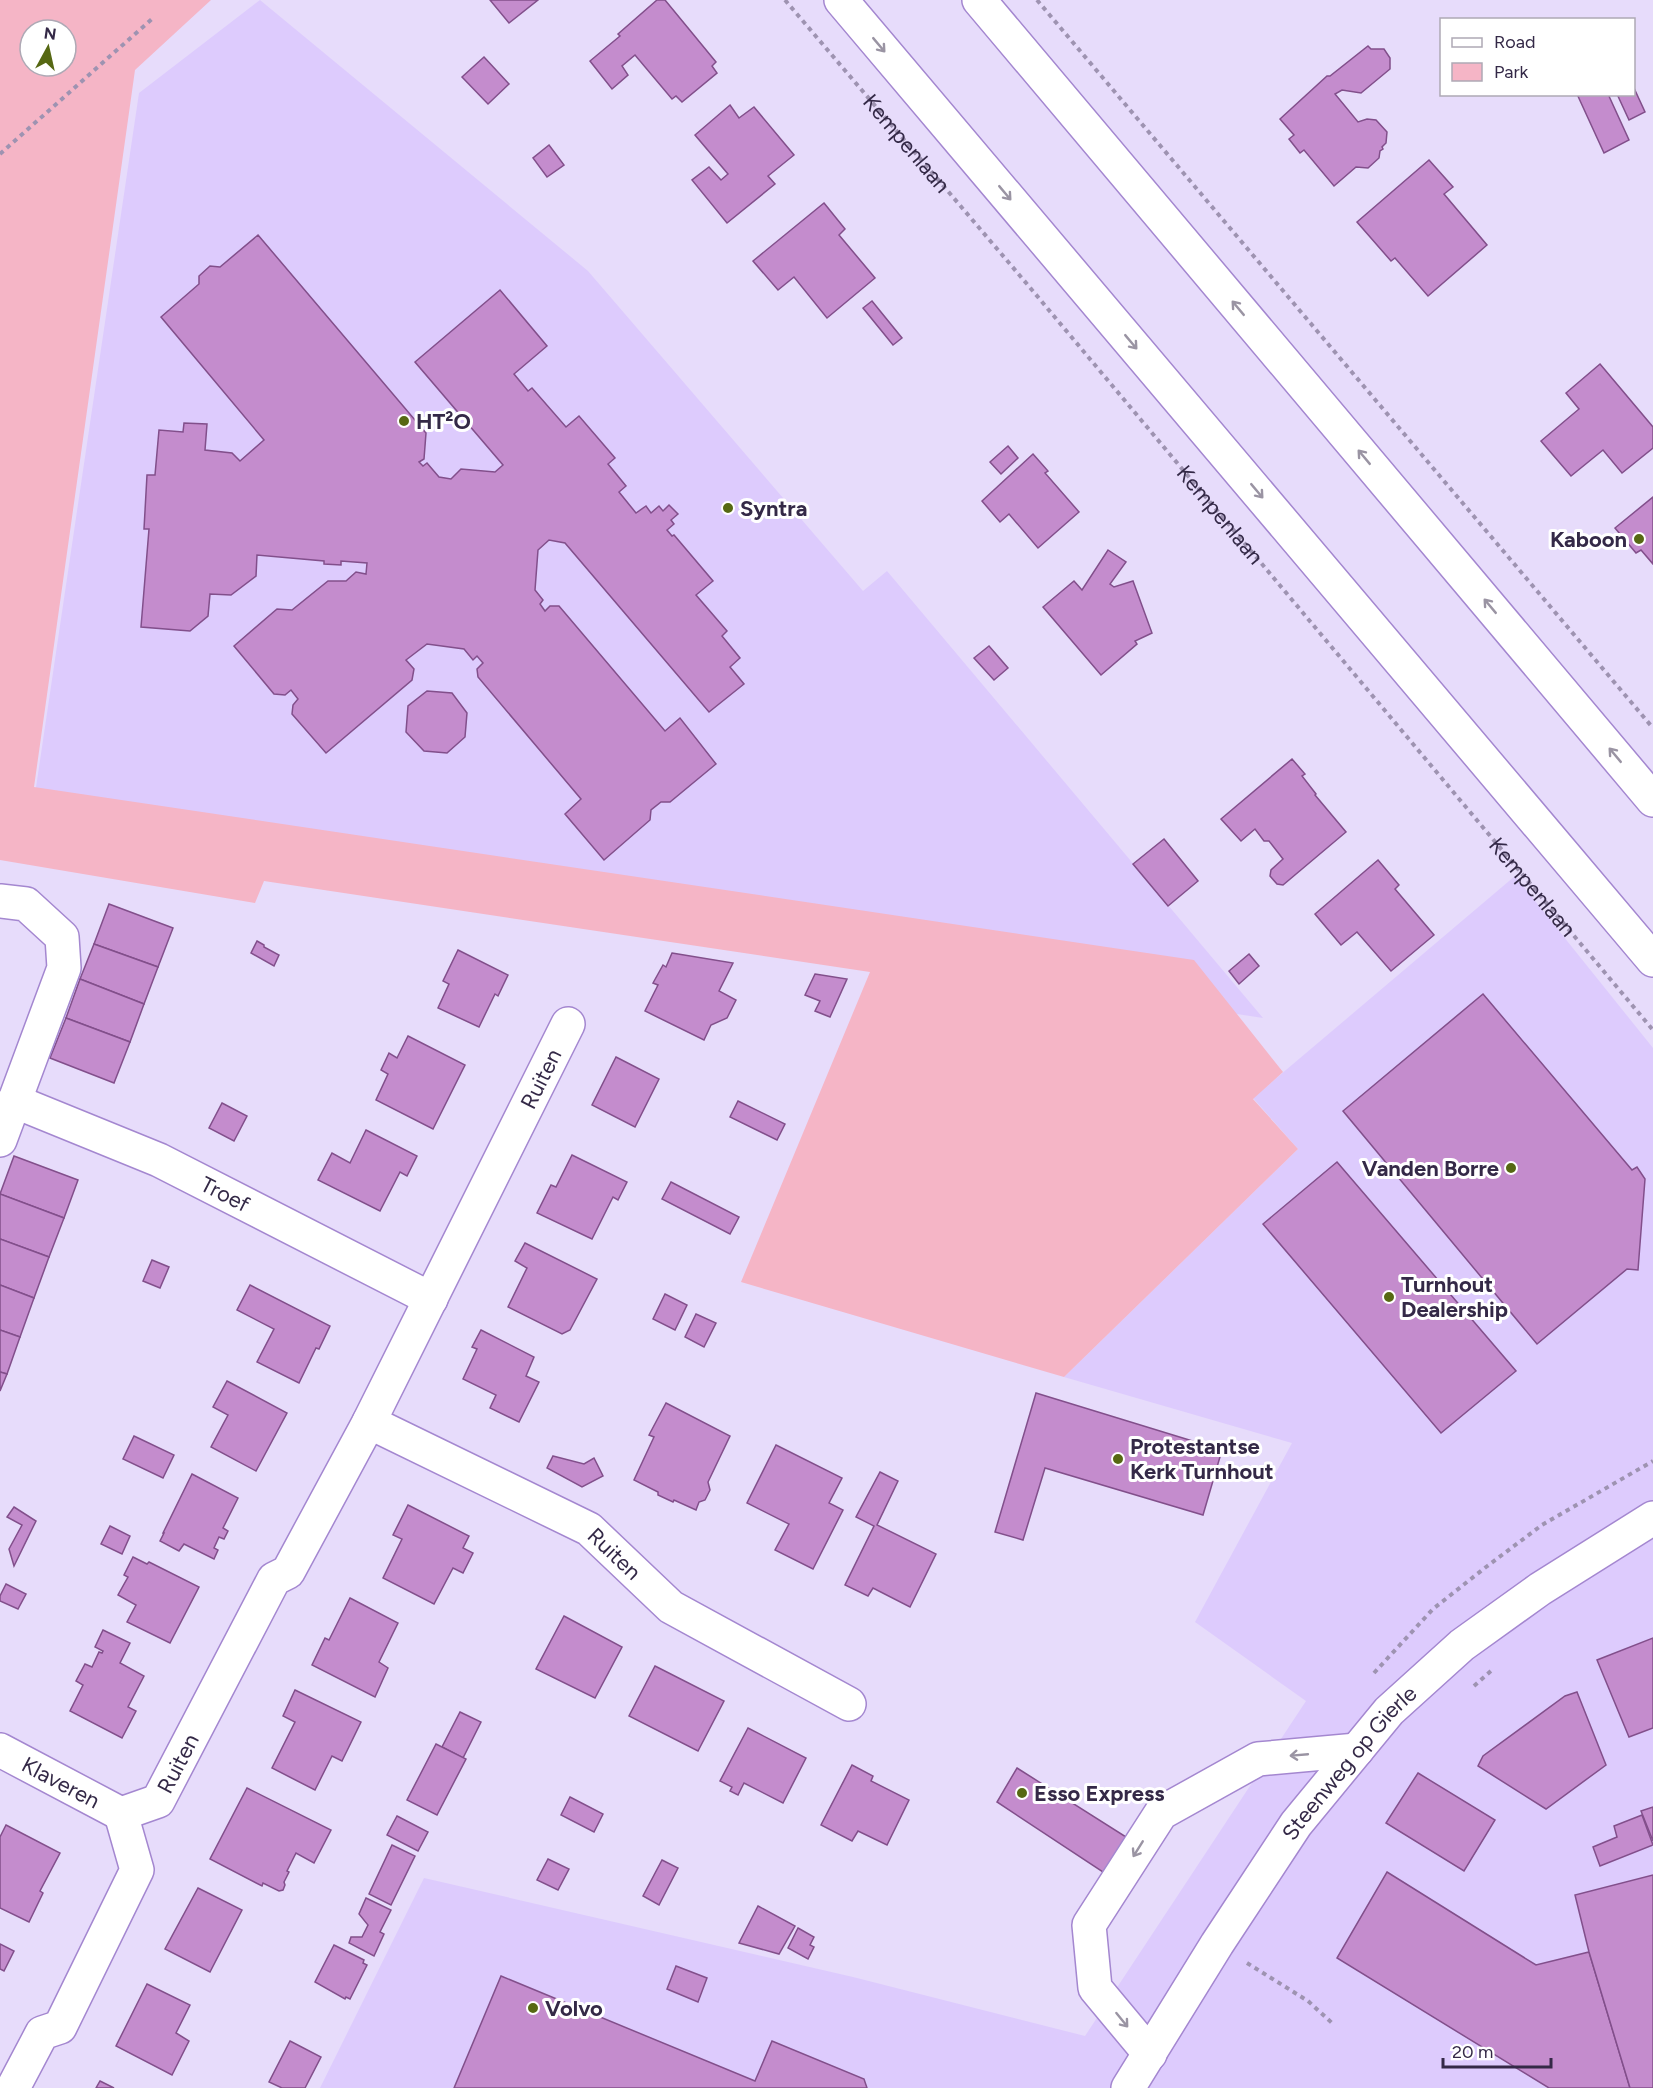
<svg xmlns="http://www.w3.org/2000/svg" width="1653" height="2088" font-family="Figtree,sans-serif">
<style>
.built{fill:#ddcbfd}
.green{fill:#f5b5c6;fill-rule:evenodd}
.building{fill:#c48ccd;stroke:#824f8b;stroke-width:1.5}
.lines{fill:none;stroke-linecap:round;stroke-linejoin:round}
.minor-casing{stroke:#a487d0;stroke-width:36}
.major-casing{stroke:#a487d0;stroke-width:36}
.path{stroke:#9e93b1;stroke-width:4;stroke-dasharray:4.5 4.5;stroke-linecap:butt}
.minor{stroke:#fff;stroke-width:33}
.major{stroke:#fff;stroke-width:33}
.oneway{stroke:#9a94a3}
.poi-dot{fill:#566813;stroke:#fff;stroke-width:2}
.labels{text-anchor:middle;stroke-width:6;stroke-linejoin:round;paint-order:stroke}
.street-label{font-size:22px;fill:#342947;stroke:#fff}
.poi-label{font-size:22px;font-weight:bold;fill:#342947;stroke:#fff;text-anchor:start}
</style>
<rect width="100%" height="100%" fill="#e7dcfb"/>
<g class="built">
<path d="M260 0 588 271 863 591 887 571 1263 1018 30 828 139 93Z"/>
<path d="M1515 876 1653 1048V2088H320L424 1878 853 1977 1085 2036 1306 1701 1195 1622 1292 1443 1064 1377 1298 1149 1253 1098Z"/>
</g>
<path class="green" d="M0 0H211L135 70 34 787 1194 960 1283 1072 1253 1099 1298 1149 1064 1377 741 1282 870 972 264 881 255 903 0 860ZM30 30H66V66H30Z"/>
<g class="building">
<path d="M490 0H538L509 23Z"/>
<path d="M657 0H665L716 62 712 66 717 73 682 102 676 96 672 99 635 55 622 66 628 75 612 89 590 61 620 36 618 34Z"/>
<path d="M1368 46 1371 49H1384L1390 58V69L1361 93 1342 90 1335 94 1358 122 1367 119 1376 120 1387 132 1386 143 1382 147 1383 149 1380 151 1379 158 1368 168 1356 167 1334 186 1304 150 1300 153 1289 139 1294 135 1280 119 1327 76H1330Z"/>
<path d="M484 57 509 84 488 104 462 77Z"/>
<path d="M1634 88 1645 112 1629 120 1617 94H1634Z"/>
<path d="M1577 94H1608L1629 140 1604 153Z"/>
<path d="M730 105 739 118 754 107 794 155 768 176 775 184 727 223 692 180 709 167 721 180 728 174 695 135Z"/>
<path d="M549 145 564 165 547 177 533 158Z"/>
<path d="M1429 160 1453 187 1444 194 1487 245 1428 296 1395 258 1391 261 1357 222Z"/>
<path d="M824 203 845 229 839 235 875 278 827 318 794 277 778 290 753 261Z"/>
<path d="M258 235 426 433 424 459 419 462 423 466 427 463 439 477 451 479 461 469 495 472 503 465 415 362 500 290 547 346 514 374 528 391 532 388 566 427 579 416 615 458 608 464 626 486 619 492 636 513 646 506 651 513 659 506 663 511 669 505 678 514 671 520 674 524 667 530 672 536 674 535 713 581 696 595 727 631 722 636 740 658 730 667 744 684 709 712 565 543 549 540 538 550 535 590 543 600 540 604 545 611 550 606H559L665 731 680 718 716 764 670 802H661L651 810 650 820 604 860 565 814 581 799 478 677 477 669 483 663 477 656 473 660 464 649 427 644 406 660 414 669 412 680 326 753 292 714 293 705 298 699 291 690 285 695 274 694 234 646 277 609 292 610 328 581H346L356 572 366 574 367 563 341 561V565L324 564V561L257 555 256 576 231 595 210 594 208 616 190 631 141 627 149 529H144L147 475H155L159 430 183 432 184 423 207 424 205 450 232 453 240 461 264 440 161 317 199 284V276L210 266 220 267Z"/>
<path d="M872 301 902 338 893 345 863 308Z"/>
<path d="M1600 364 1653 427V448L1622 473 1603 450 1571 476 1541 441 1579 409 1566 393Z"/>
<path d="M1008 446 1018 458 1001 474 990 462Z"/>
<path d="M1033 454 1048 471 1045 473 1079 512 1038 548 1009 514 1000 522 982 501Z"/>
<path d="M1653 497V564L1641 550 1636 553 1615 528Z"/>
<path d="M1108 550 1126 562 1110 584 1114 587 1133 581 1152 633 1135 641 1137 644 1101 675 1043 607 1074 581 1082 590Z"/>
<path d="M989 646 1008 668 994 680 974 658Z"/>
<path d="M427 691 452 693 467 713 465 737 447 753 424 751 406 732 408 706Z"/>
<path d="M1292 759 1305 774 1302 776 1316 794 1315 795 1346 832 1283 885 1277 884 1270 876 1271 870 1283 859 1269 841H1264L1255 829 1241 841 1221 819Z"/>
<path d="M1164 839 1198 881 1168 906 1133 864Z"/>
<path d="M1378 860 1399 885 1395 889 1434 935 1391 971 1357 932 1341 945 1315 914Z"/>
<path d="M109 904 173 928 158 967 94 944Z"/>
<path d="M257 941 264 945V947L279 955 274 966 251 953Z"/>
<path d="M94 944 158 967 144 1004 80 979Z"/>
<path d="M458 950 508 975 498 996 495 994 479 1027 438 1008 449 984 443 981Z"/>
<path d="M672 953 733 963 719 991 736 1000 727 1018 711 1025 704 1040 645 1011 658 985 653 983 663 965 666 967Z"/>
<path d="M1249 954 1259 966 1239 984 1229 971Z"/>
<path d="M815 974 847 979 830 1017 815 1011 820 1001 805 995Z"/>
<path d="M80 979 144 1004 130 1042 66 1018Z"/>
<path d="M1483 994 1632 1170 1637 1167 1645 1179 1638 1270 1627 1269 1537 1344 1343 1111Z"/>
<path d="M66 1018 130 1042 114 1083 50 1058Z"/>
<path d="M408 1036 465 1065 433 1129 376 1100 388 1074 381 1070 389 1053 397 1058Z"/>
<path d="M616 1057 659 1079 635 1127 592 1105Z"/>
<path d="M738 1101 785 1124 777 1140 730 1117Z"/>
<path d="M222 1103 247 1116 234 1141 209 1128Z"/>
<path d="M366 1130 417 1156 407 1176 400 1172 380 1211 318 1180 332 1153 350 1163Z"/>
<path d="M572 1155 627 1182 618 1200 613 1197 592 1239 537 1213 551 1185 556 1187Z"/>
<path d="M14 1156 78 1180 64 1218 0 1194Z"/>
<path d="M1337 1162 1516 1371 1441 1433 1263 1224Z"/>
<path d="M671 1182 739 1217 730 1234 662 1199Z"/>
<path d="M0 1194 64 1218 49 1257 0 1239Z"/>
<path d="M0 1239 49 1257 34 1298 0 1285Z"/>
<path d="M525 1243 597 1279 570 1330 562 1334 508 1307 527 1268 515 1261Z"/>
<path d="M152 1260 169 1267 160 1288 143 1281Z"/>
<path d="M0 1285 34 1298 20 1337 0 1330Z"/>
<path d="M250 1285 330 1326 319 1349 316 1348 299 1383 257 1362 274 1329 237 1310Z"/>
<path d="M665 1294 687 1305 675 1330 653 1319Z"/>
<path d="M696 1314 716 1323 704 1347 685 1337Z"/>
<path d="M0 1330 20 1337 7 1374 0 1372Z"/>
<path d="M481 1330 534 1357 526 1376 539 1382 519 1422 490 1408 496 1395 463 1379 477 1349 472 1347Z"/>
<path d="M0 1372 7 1374 0 1391Z"/>
<path d="M227 1381 287 1413 256 1471 211 1447 228 1415 213 1407Z"/>
<path d="M1036 1393 1222 1450 1203 1515 1045 1468 1023 1540 995 1532Z"/>
<path d="M666 1403 730 1436 708 1482 710 1490 705 1500 699 1502 696 1510 674 1500 673 1502 658 1495V1492L634 1480 654 1437 649 1435Z"/>
<path d="M134 1436 174 1455 163 1478 123 1459Z"/>
<path d="M776 1445 842 1478 829 1503 843 1510 813 1569 775 1550 789 1524 747 1503Z"/>
<path d="M553 1456 584 1464 594 1458 603 1476 582 1487 547 1468Z"/>
<path d="M880 1472 898 1481 877 1525 936 1554 910 1607 873 1588 868 1596 845 1585 874 1526 856 1517Z"/>
<path d="M192 1474 238 1498 223 1528 228 1531 224 1539 219 1537 214 1548 218 1550 214 1559 184 1544 179 1551 160 1541 164 1533H163Z"/>
<path d="M408 1505 469 1536 463 1548 473 1553 463 1573 453 1568 434 1604 383 1578 402 1539 393 1535Z"/>
<path d="M14 1507 36 1521 14 1566 9 1549 22 1525 7 1517Z"/>
<path d="M110 1526 130 1536 122 1554 101 1544Z"/>
<path d="M133 1557 147 1564 149 1562 199 1587 170 1643 127 1622 136 1605 118 1595 128 1577 124 1575Z"/>
<path d="M6 1584 26 1594 18 1609 0 1601V1596Z"/>
<path d="M350 1598 398 1623 379 1662 388 1668 375 1697 312 1665 325 1638 329 1640Z"/>
<path d="M564 1616 622 1647 595 1698 536 1669Z"/>
<path d="M103 1630 130 1643 120 1663 144 1676 128 1707 136 1711 122 1738 70 1711 83 1685 76 1681 85 1664 92 1667 99 1652 102 1653 103 1651 95 1647Z"/>
<path d="M1653 1638V1728L1629 1737 1597 1660Z"/>
<path d="M655 1666 724 1701 698 1751 629 1716Z"/>
<path d="M295 1690 361 1722 342 1761 332 1756 315 1790 272 1768 295 1722 283 1716Z"/>
<path d="M1577 1692 1606 1765 1546 1809 1478 1766 1483 1756 1565 1696Z"/>
<path d="M460 1712 481 1722 463 1758 442 1747Z"/>
<path d="M748 1728 806 1758 783 1803 744 1783 738 1795 730 1791 732 1787 720 1781Z"/>
<path d="M436 1744 466 1759 437 1815 407 1800Z"/>
<path d="M852 1765 873 1776 871 1781 909 1800 887 1845 858 1831 852 1841 821 1825Z"/>
<path d="M1017 1768 1134 1842 1112 1878 997 1802Z"/>
<path d="M1418 1773 1495 1820 1464 1871 1386 1823Z"/>
<path d="M247 1788 331 1830 314 1863 296 1853 287 1871 289 1872 284 1882 285 1885 283 1890 279 1891 263 1883 262 1886 210 1859Z"/>
<path d="M570 1797 603 1814 594 1832 561 1815Z"/>
<path d="M1653 1807V1841L1641 1811Z"/>
<path d="M1642 1815 1653 1845 1600 1866 1593 1847 1617 1837 1614 1826Z"/>
<path d="M397 1816 428 1832 418 1851 387 1835Z"/>
<path d="M6 1825 60 1853 40 1891 43 1893 29 1922 0 1908V1837Z"/>
<path d="M392 1845 415 1856 391 1905 369 1894Z"/>
<path d="M548 1859 569 1869 558 1890 537 1880Z"/>
<path d="M662 1860 678 1868 659 1905 643 1896Z"/>
<path d="M1387 1872 1536 1965 1589 1952 1630 2088H1549L1337 1958Z"/>
<path d="M1653 1875V2088H1630L1589 1952 1575 1895Z"/>
<path d="M198 1888 242 1910 210 1972 165 1949Z"/>
<path d="M366 1898 391 1910 380 1932 384 1934 374 1956 349 1943 351 1937H362L368 1925 359 1914Z"/>
<path d="M758 1906 795 1926 779 1954 739 1943Z"/>
<path d="M798 1928 814 1937 810 1945 814 1947 808 1959 788 1948Z"/>
<path d="M0 1944 14 1951 4 1971 0 1969Z"/>
<path d="M334 1945 364 1960 363 1963 367 1965 350 1999 346 1997 345 1999 315 1982Z"/>
<path d="M676 1966 707 1978 698 2002 667 1989Z"/>
<path d="M501 1976 755 2081 772 2041 864 2079 867 2088H454Z"/>
<path d="M147 1984 190 2005 176 2033 189 2041 172 2075 116 2046Z"/>
<path d="M290 2041 321 2057 305 2088H282L269 2082Z"/>
<path d="M100 2081 114 2088H96Z"/>
</g>
<g class="lines">
<defs>
<g id="minor">
<path d="M0 901 26 904 62 937 64 968 0 1140"/>
<path id="s2" d="M14 1101 159 1160 431 1299"/>
<path id="s3" d="M369 1422 589 1529 671 1607 849 1704"/>
<path id="s4" d="M0 1750 121 1814"/>
<path d="M1150 2054 1095 1988 1089 1925 1161 1813 1258 1759 1357 1750"/>
<path id="s5" d="M13 2088 42 2033 60 2027 137 1870 121 1814 158 1801 274 1579 288 1572 369 1422 568 1024"/>
</g>
<g id="major">
<path d="M841 0 1653 960"/>
<path d="M979 0 1653 800"/>
<path id="s6" d="M1128 2088 1217 1944 1296 1824 1389 1711 1462 1645 1540 1589 1653 1518"/>
</g>
</defs>
<use href="#minor" class="minor-casing"/>
<use href="#major" class="major-casing"/>
<g class="path">
<path id="s1" d="M785 0 1027 284 1653 1030"/>
<path d="M1037 0 1653 728"/>
<path d="M0 154 153 18"/>
<path d="M1374 1673 1433 1609 1486 1567 1542 1525 1653 1461"/>
<path d="M1474 1686 1491 1671"/>
<path d="M1247 1963 1308 2001 1332 2023"/>
</g>
<use href="#minor" class="minor"/>
<use href="#major" class="major"/>
</g>
<defs><path id="oneway-shaft" d="M-6 0H5M1.5-3L5.5 0L1.5 3" fill="none" stroke-width="1.6" stroke-linecap="round" stroke-linejoin="round" transform="scale(1.5)"/></defs>
<g class="oneway">
<use href="#oneway-shaft" transform="translate(879 45) rotate(50)"/>
<use href="#oneway-shaft" transform="translate(1005 193) rotate(50)"/>
<use href="#oneway-shaft" transform="translate(1238 308) rotate(-130)"/>
<use href="#oneway-shaft" transform="translate(1131 342) rotate(50)"/>
<use href="#oneway-shaft" transform="translate(1364 457) rotate(-130)"/>
<use href="#oneway-shaft" transform="translate(1257 491) rotate(50)"/>
<use href="#oneway-shaft" transform="translate(1490 606) rotate(-130)"/>
<use href="#oneway-shaft" transform="translate(1615 755) rotate(-130)"/>
<use href="#oneway-shaft" transform="translate(1299 1755) rotate(175)"/>
<use href="#oneway-shaft" transform="translate(1138 1849) rotate(122)"/>
<use href="#oneway-shaft" transform="translate(1122 2020) rotate(51)"/>
</g>
<g class="poi-dot">
<circle cx="404" cy="421" r="6"/>
<circle cx="728" cy="508" r="6"/>
<circle cx="1639" cy="539" r="6"/>
<circle cx="1511" cy="1168" r="6"/>
<circle cx="1389" cy="1297" r="6"/>
<circle cx="1118" cy="1459" r="6"/>
<circle cx="1022" cy="1793" r="6"/>
<circle cx="533" cy="2008" r="6"/>
</g>
<g class="labels">
<g class="street-label">
<text dy="8" stroke="none"><textPath href="#s1" startOffset="188">Kempenlaan</textPath></text>
<text dy="8" stroke="none"><textPath href="#s1" startOffset="674">Kempenlaan</textPath></text>
<text dy="8" stroke="none"><textPath href="#s1" startOffset="1160">Kempenlaan</textPath></text>
<text dy="8" stroke="none"><textPath href="#s5" startOffset="1174">Ruiten</textPath></text>
<text dy="8" stroke="none"><textPath href="#s2" startOffset="231">Troef</textPath></text>
<text dy="8" stroke="none"><textPath href="#s3" startOffset="280">Ruiten</textPath></text>
<text dy="8" stroke="none"><textPath href="#s5" startOffset="396">Ruiten</textPath></text>
<text dy="8" stroke="none"><textPath href="#s6" startOffset="394">Steenweg op Gierle</textPath></text>
<text dy="8" stroke="none"><textPath href="#s4" startOffset="69">Klaveren</textPath></text>
</g>
<g class="poi-label">
<text x="416" y="429">HT²O</text>
<text x="740" y="516">Syntra</text>
<text x="1627" y="547" text-anchor="end">Kaboon</text>
<text x="1499" y="1176" text-anchor="end">Vanden Borre</text>
<text x="1401" y="1292">Turnhout<tspan x="1401" dy="25">Dealership</tspan></text>
<text x="1130" y="1454">Protestantse<tspan x="1130" dy="25">Kerk Turnhout</tspan></text>
<text x="1034" y="1801">Esso Express</text>
<text x="545" y="2016">Volvo</text>
</g>
</g>
<rect x="1440" y="18" width="195" height="78" fill="#ffffff" stroke="#aea9b5" stroke-width="1.5"/>
<rect x="1452" y="38" width="30" height="9" fill="#ffffff" stroke="#aea9b5" stroke-width="1.5"/>
<text x="1494" y="48" font-size="18" fill="#342947">Road</text>
<rect x="1452" y="63" width="30" height="18" fill="#f5b5c6" stroke="#aea9b5" stroke-width="1.5"/>
<text x="1494" y="78" font-size="18" fill="#342947">Park</text>
<g transform="translate(48 48) rotate(8)"><circle r="28" fill="#ffffff" stroke="#aea9b5" stroke-width="1.5"/>
<path d="M0-4.5L10 22L0 15L-10 22Z" fill="#566813"/>
<text y="-9" font-size="16" font-weight="bold" text-anchor="middle" fill="#342947">N</text>
</g>
<path d="M1443 2058v9h108v-9" fill="none" stroke="#342947" stroke-width="3"/>
<text x="1452" y="2058" font-size="18" fill="#342947" stroke="#ffffff" stroke-width="4.5" paint-order="stroke">20 m</text>
</svg>
